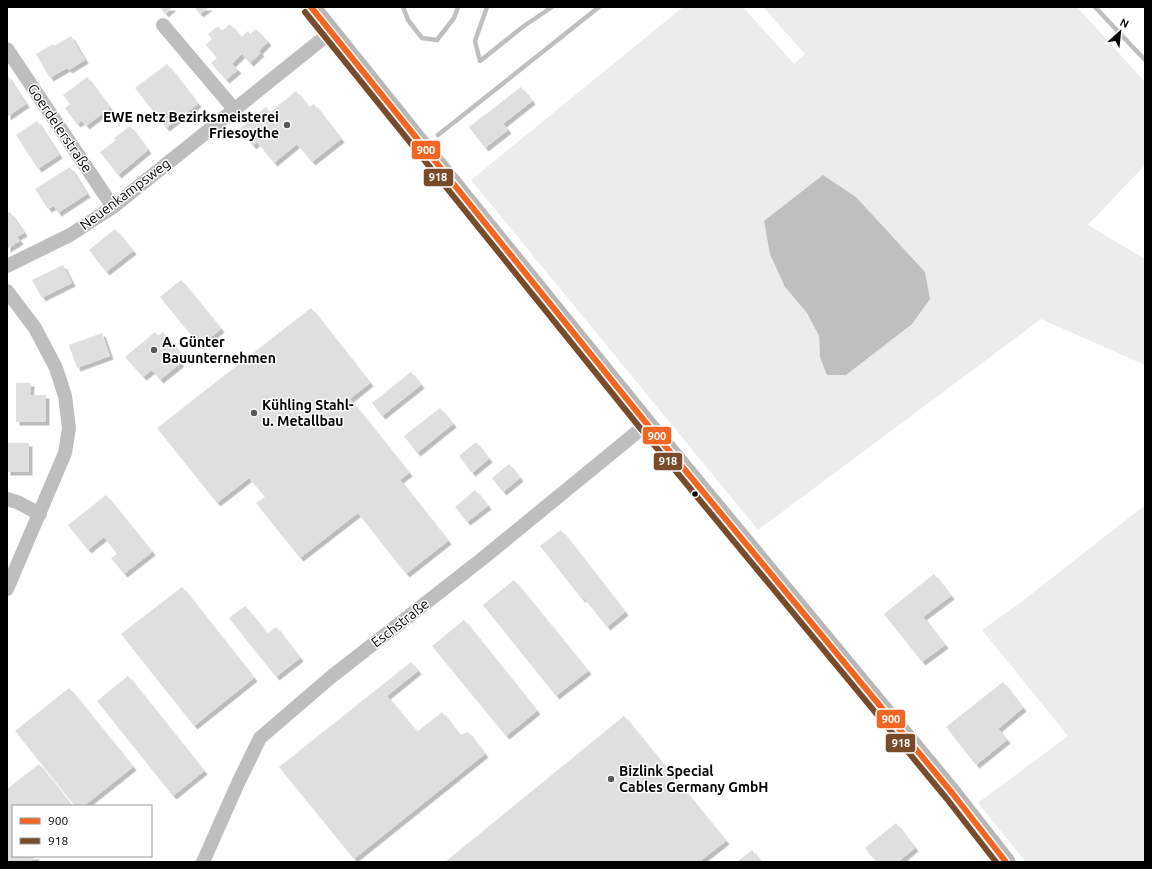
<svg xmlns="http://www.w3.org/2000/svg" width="1152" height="869" font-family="Ubuntu,sans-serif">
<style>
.green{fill:#ececec;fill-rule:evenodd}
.water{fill:#bfbfbf}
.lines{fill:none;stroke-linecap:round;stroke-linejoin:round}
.stream{stroke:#bfbfbf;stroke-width:4.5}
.building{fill:#dfdfdf;filter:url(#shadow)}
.street{stroke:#bebebe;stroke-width:14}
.secondary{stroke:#b8b8b8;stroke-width:19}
.bus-1-casing{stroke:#fff;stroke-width:9}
.bus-2-casing{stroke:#fff;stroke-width:9}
.bus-1{stroke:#f26522;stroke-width:6}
.bus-2{stroke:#7a4b2a;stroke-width:6}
.poi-dot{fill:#595959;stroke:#fff;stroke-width:1.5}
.bus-dot{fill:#000;stroke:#fff;stroke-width:1.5}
.labels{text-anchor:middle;stroke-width:3;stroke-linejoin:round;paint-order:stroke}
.poi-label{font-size:14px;font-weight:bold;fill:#000;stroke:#fff;text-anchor:start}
.street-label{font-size:14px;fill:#000;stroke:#fff}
.line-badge{stroke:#fff;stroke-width:1.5}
.badge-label{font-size:11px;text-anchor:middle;font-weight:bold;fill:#fff}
</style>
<defs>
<filter id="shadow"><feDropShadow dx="3.5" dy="3.5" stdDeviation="0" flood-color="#0004"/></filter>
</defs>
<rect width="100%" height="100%" fill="#fff"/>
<g class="green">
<path d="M683 7H743L794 64 805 54 763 7H1077L1145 82V165L1088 225 1145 259V365L1041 319 758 530 471 180ZM823 175 856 197 925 272 820 357 819 336 807 313 785 287Z"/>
<path d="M1145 505V862H1026L978 803 1068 736 982 630 1020 603Z"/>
</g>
<path class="water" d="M823 175 856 197 925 272 930 299 912 324 846 375H827L820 357 819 336 807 313 785 287 770 254 764 221Z"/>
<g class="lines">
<g class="stream">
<path d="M403 7 408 20 422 38 437 40 454 18 458 7"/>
<path d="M487 7 475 41 480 61 524 26 552 7"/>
<path d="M1095 7 1145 60"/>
<path d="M438 135 599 7"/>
</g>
</g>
<g class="building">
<path d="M160 7H173L165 14Z"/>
<path d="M194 7H209L200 14Z"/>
<path d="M230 24 241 37 248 31 250 34 256 29 268 42 259 51 261 53 250 63 242 54 232 64 238 70 226 80 211 63 217 58 206 45 212 39 208 34 218 26 222 31Z"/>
<path d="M71 36 85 60 69 70 67 68 50 78 36 54 53 44 54 46Z"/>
<path d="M167 64 198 104 166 128 135 88Z"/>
<path d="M7 75 26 104 7 117Z"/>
<path d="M87 77 110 108 86 126 82 121 77 124 70 115 65 108 70 104 63 95Z"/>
<path d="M521 87 532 101 503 124 508 130 485 148 469 127Z"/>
<path d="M296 91 309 107 314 104 341 139 312 162 297 144 274 163 257 142 253 146 239 129 266 107 270 112Z"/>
<path d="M37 121 59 155 38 169 16 135Z"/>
<path d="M130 126 148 150 118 175 100 152 116 140 114 138Z"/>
<path d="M70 167 87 194 58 213 54 206 48 209 35 189Z"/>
<path d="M10 212 24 233 17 237 20 241 7 249V214Z"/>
<path d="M115 229 133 251 106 272 89 250Z"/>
<path d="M63 265 72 283 42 298 32 280Z"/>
<path d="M181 280 221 329 200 346 160 297Z"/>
<path d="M311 308 370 383 350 399 409 473 400 480 448 541 406 574 358 513 300 558 256 503 265 497 249 478 217 503 157 428Z"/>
<path d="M155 332 158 336 163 332 181 353 176 358 181 363 160 380 152 370 143 377 125 357Z"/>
<path d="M102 333 110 356 77 368 69 345Z"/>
<path d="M411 372 421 385 382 416 372 403Z"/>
<path d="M16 383H31L30 395H46V422H16Z"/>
<path d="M440 408 453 424 417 453 404 436Z"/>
<path d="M476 442 489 459 472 473 459 456Z"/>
<rect x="7" y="443" width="22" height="29"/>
<path d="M509 464 520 478 503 492 492 478Z"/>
<path d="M475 490 488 506 467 522 455 507Z"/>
<path d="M106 495 152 552 124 574 111 558 117 554 104 537 88 550 68 525Z"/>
<path d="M561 530 625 612 607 627 584 598 582 599 540 546Z"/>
<path d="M934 574 951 596 923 617 945 645 922 662 884 614Z"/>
<path d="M514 580 588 671 556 696 483 605Z"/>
<path d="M182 587 254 678 194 726 121 634Z"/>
<path d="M245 606 267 634 276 627 300 658 276 677 229 618Z"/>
<path d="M464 620 537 711 506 736 432 646Z"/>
<path d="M411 662 418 671 387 696 417 732 442 712 460 735 468 732 485 754 354 859 279 767Z"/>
<path d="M128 676 204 771 173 796 97 701Z"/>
<path d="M1003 682 1023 708 998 729 1007 740 976 765 946 727Z"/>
<path d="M69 688 133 767 84 806H75L15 731Z"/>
<path d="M624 716 726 841 699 862H445Z"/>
<path d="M39 764 72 806H13V856H37L29 862H7V789Z"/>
<path d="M896 823 915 848 898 862H876L865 848Z"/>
<path d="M752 850 761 862H737Z"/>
</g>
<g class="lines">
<g class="street">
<path d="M163 25 234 109"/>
<path d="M7 49 113 207"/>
<path d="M7 266 70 235 113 207 331 32"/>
<path d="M7 291 35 328 56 368 65 396 69 428 65 453 7 589"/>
<path d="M7 499 17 502 40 514"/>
<path d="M203 862 239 781 260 738 331 677 482 559 647 424"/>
</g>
<path class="secondary" d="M311 7 457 189 647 424 953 794 1006 862"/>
<defs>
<path id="bus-1" d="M311 7 647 424 953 794 1006 862"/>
<path id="bus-2" d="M305 12 641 429 947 799 996 862"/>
</defs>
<use href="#bus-1" class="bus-1-casing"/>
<use href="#bus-2" class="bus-2-casing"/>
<use href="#bus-1" class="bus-1"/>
<use href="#bus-2" class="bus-2"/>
</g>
<g class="poi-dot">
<circle cx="287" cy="125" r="4"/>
<circle cx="154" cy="350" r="4"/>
<circle cx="254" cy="413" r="4"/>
<circle cx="611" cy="779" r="4"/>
</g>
<circle class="bus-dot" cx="695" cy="494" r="3.5"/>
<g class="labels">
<g class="poi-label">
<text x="279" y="122" text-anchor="end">EWE netz Bezirksmeisterei<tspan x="279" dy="16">Friesoythe</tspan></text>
<text x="162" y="347">A. Günter<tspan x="162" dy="16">Bauunternehmen</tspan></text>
<text x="262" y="410">Kühling Stahl-<tspan x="262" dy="16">u. Metallbau</tspan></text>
<text x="619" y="776">Bizlink Special<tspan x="619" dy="16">Cables Germany GmbH</tspan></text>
</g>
<g class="street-label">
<text transform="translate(60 128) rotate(56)" y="5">Goerdelerstraße</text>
<text transform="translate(125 194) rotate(-37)" y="5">Neuenkampsweg</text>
<text transform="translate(400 623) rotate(-38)" y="5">Eschstraße</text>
</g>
</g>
<g class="line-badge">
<rect x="411" y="140" width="30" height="20" rx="4" fill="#f26522"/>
<rect x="423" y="168" width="31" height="19" rx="4" fill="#7a4b2a"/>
<rect x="642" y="426" width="30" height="19" rx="4" fill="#f26522"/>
<rect x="653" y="452" width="30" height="19" rx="4" fill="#7a4b2a"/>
<rect x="876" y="709" width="30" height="20" rx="4" fill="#f26522"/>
<rect x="885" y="733" width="31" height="20" rx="4" fill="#7a4b2a"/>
</g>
<g class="badge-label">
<text x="426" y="154">900</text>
<text x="438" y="181">918</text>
<text x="657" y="440">900</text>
<text x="668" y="465">918</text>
<text x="891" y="723">900</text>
<text x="901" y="747">918</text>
</g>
<rect width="1152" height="869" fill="none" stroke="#000000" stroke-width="16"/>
<rect x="12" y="805" width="140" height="52" fill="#ffffff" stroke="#999999"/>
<rect x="20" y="818" width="20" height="6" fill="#f26522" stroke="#999999"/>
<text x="48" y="825" font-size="12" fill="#000000">900</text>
<rect x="20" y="838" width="20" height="6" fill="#7a4b2a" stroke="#999999"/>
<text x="48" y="845" font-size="12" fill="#000000">918</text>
<g transform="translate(1120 32) rotate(27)" stroke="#ffffff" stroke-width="3" paint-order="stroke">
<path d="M0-3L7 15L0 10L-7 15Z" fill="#000000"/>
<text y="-6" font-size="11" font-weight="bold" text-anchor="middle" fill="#000000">N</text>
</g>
</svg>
